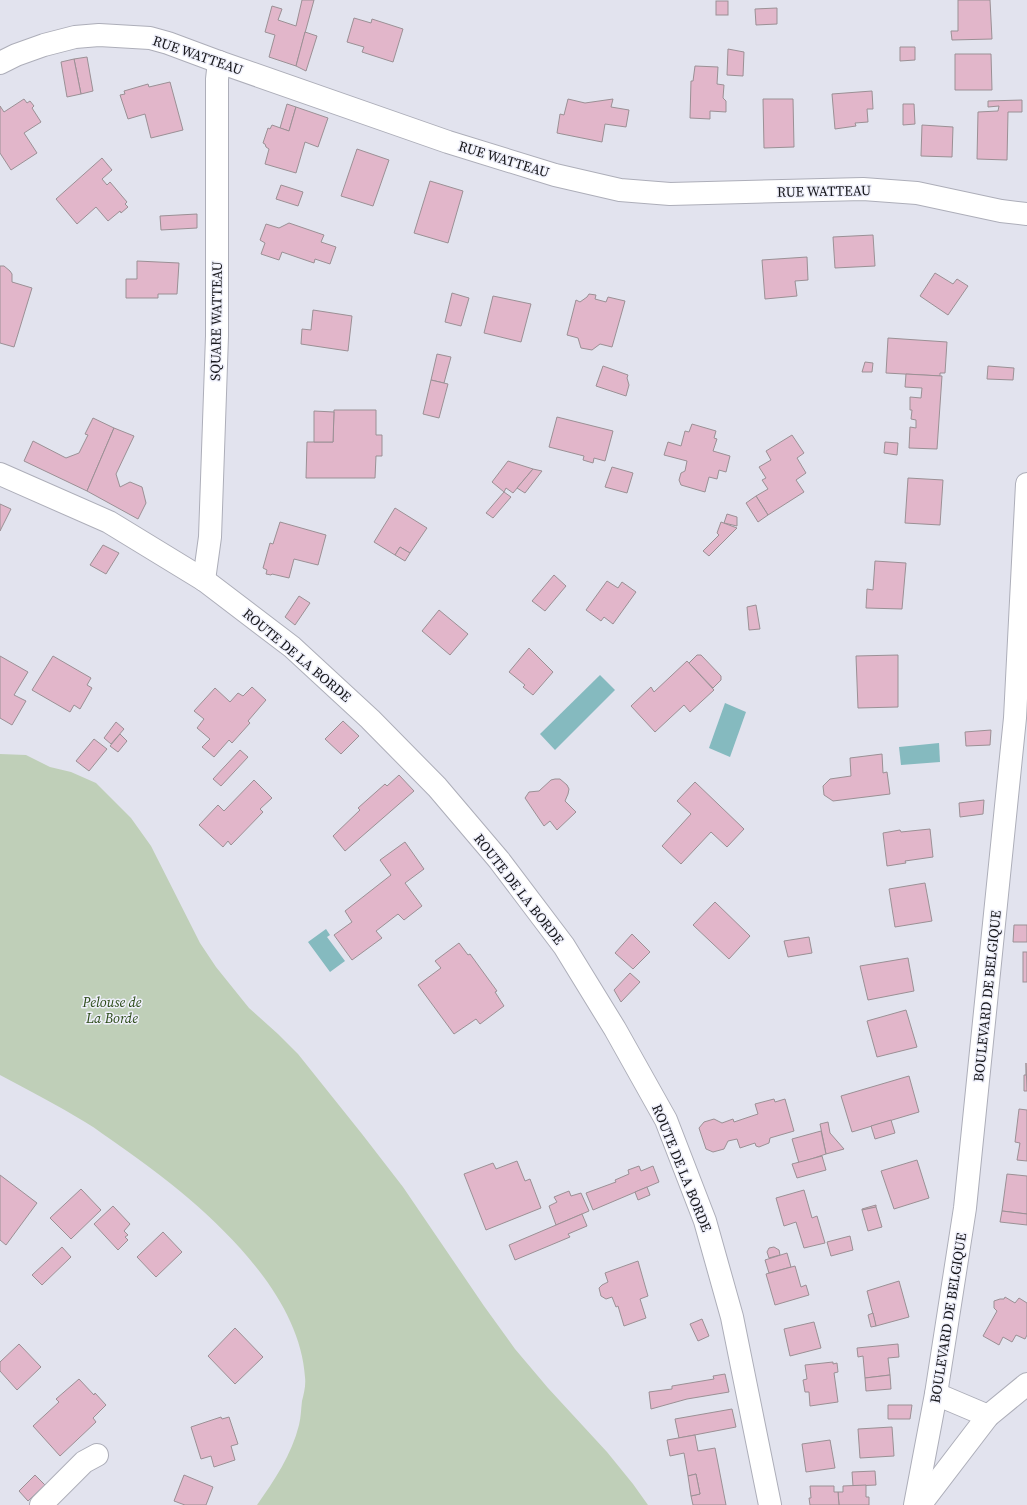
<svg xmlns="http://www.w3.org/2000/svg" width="1027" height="1505" font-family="'Source Serif 4',serif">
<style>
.green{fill:#bfcfb8}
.water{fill:#85babf}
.building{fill:#e2b6ca;stroke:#9b9095}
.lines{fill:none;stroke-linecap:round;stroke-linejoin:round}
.minor-casing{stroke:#adaeb9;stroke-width:24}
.minor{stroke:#fff;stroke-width:22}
.labels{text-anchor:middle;stroke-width:3;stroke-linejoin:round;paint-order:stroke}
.street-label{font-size:14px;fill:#16161a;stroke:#eff0fb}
.park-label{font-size:14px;font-style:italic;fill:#2b4a17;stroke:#eff0fb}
</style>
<rect width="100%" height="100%" fill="#e2e3ee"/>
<path class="green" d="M0 754 26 755 50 767 71 772 96 783 131 818 151 846 200 943 216 967 249 1008 278 1034 298 1054 362 1134 403 1187 484 1306 515 1349 548 1388 607 1452 633 1484 648 1505H257C274 1481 292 1454 299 1425 301 1417 301 1409 302 1401 304 1393 306 1385 305 1377 299 1283 192 1196 120 1146 108 1138 97 1129 85 1122 57 1105 28 1090 0 1075Z"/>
<g class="water">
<path d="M600 675 615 690 555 750 540 734Z"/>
<path d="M725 703 746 712 730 757 709 748Z"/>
<path d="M939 743 940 762 901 765 899 747Z"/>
<path d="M326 929 330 935 327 937 345 961 330 972 308 942Z"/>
</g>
<g class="building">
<path d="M302 0H314L296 66 269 57 275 35 265 32 272 6 282 9 278 20 296 26Z"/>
<path d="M958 0H990L992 39 952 40 951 31H958Z"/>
<rect x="716" y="1" width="12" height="14"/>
<path d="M777 8V24L756 25 755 9Z"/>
<path d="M354 18 371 23 372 19 403 29 393 62 362 52 364 47 347 42Z"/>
<path d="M305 32 317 36 306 71 296 66Z"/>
<path d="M900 47H915V60L900 61Z"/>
<path d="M728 49 744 52 743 76 727 75Z"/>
<path d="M955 54H991L992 90H955Z"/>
<path d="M87 57 93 91 81 94 74 59Z"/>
<path d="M74 59 81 94 67 97 61 62Z"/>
<path d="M695 66 718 67 717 84 724 85 723 98 726 101V112L710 111V119L690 118 691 81H693Z"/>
<path d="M170 82 183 130 151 138 145 114 128 119 120 95 125 94 124 91 148 84 149 87Z"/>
<path d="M872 91 873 109H867L868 122 855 123 856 126 835 129 832 94Z"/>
<path d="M24 99 27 103 30 101 34 106 32 108 41 122 24 133 37 153 11 170 0 153V106L4 112Z"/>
<path d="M568 99 585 103 613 99 611 107 629 110 626 127 605 124 602 142 557 133 560 114 564 115Z"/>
<path d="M763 99H793L794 147 764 148Z"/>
<path d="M1022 100V112H1008L1007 160 977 159 978 112 998 111 999 106 988 107V101Z"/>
<path d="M287 104 296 107 289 131 280 128Z"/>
<path d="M903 104H914L915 124 903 125Z"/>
<path d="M296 107 328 118 318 147 305 142 296 173 265 164 269 149 266 147 265 144 263 143 268 128 270 129 272 125 289 131Z"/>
<path d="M922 125 953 127 952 157 921 156Z"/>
<path d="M357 149 389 160 373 206 341 196Z"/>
<path d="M102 158 112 170 102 179 107 185 110 182 127 202 125 204 128 207 121 213 120 211 108 221 96 207 77 224 56 199Z"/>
<path d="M430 181 463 191 448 243 414 233Z"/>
<path d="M281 185 303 192 298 206 276 199Z"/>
<path d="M197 214V228L161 230 160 216Z"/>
<path d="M289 223 324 235 321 242 336 247 330 264 315 259 314 263 282 252 279 260 261 254 265 243 260 240 266 224 279 228Z"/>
<path d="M873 235 875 266 835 268 833 237Z"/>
<path d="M807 257 808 280 795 281 797 296 765 299 762 260Z"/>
<path d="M137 261 179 263 177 294H158V298H126V279H137Z"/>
<path d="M0 266H4L10 271 12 274V282L32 288 14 347 0 343Z"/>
<path d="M935 273 953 284 957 279 968 286 948 315 920 296Z"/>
<path d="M452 293 469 298 461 326 445 322Z"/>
<path d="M589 294 596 295 595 299 606 302 608 297 625 301 612 347 600 344 592 350 581 348 578 338 567 335 576 300 580 302 587 297Z"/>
<path d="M493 296 531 304 521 342 484 333Z"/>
<path d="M313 310 352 316 348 351 301 344 302 329 311 330Z"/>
<path d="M888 338 947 342 945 373H940V376L886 373Z"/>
<path d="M437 354 451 357 444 383 431 380Z"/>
<path d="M865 362 873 363 872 372H862Z"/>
<path d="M603 366 628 375 627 378 629 385 626 396 596 386Z"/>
<path d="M988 366 1014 368 1013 380 987 379Z"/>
<path d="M906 374 942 376 937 449 909 448 910 427 916 428V420L911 419 912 410H910V397L921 398 922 388 905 387Z"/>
<path d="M431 380 448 384 439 418 423 414Z"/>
<path d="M334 410H376V435H382V456H376L375 478H306L307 442H333Z"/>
<path d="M314 411 334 412 333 442H314Z"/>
<path d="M557 417 613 431 605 461 594 458 593 463 583 460 584 456 549 447Z"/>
<path d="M93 418 114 428 87 491 24 461 33 441 66 458 79 453 88 435 85 434Z"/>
<path d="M692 424 716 431 714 438 717 439 713 451 730 456 726 472 719 470 717 479 709 477 705 492 681 485 679 480 681 473 685 471 687 461 664 455 668 442 681 446 685 431 689 432Z"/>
<path d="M114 428 134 436 116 474 120 487 130 482 142 487 146 503 138 519 87 491Z"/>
<path d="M792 435 804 453 797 458 806 473 796 480 804 492 768 515 756 496 768 489 762 480 766 478 759 467 771 460 766 451Z"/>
<path d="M885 442 898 443 897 455 884 453Z"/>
<path d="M508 461 533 469 513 493 506 488 504 492 492 482Z"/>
<path d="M612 467 633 473 627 493 605 487Z"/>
<path d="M533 469 542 471 525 493 517 488Z"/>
<path d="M908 478 943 480 940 525 905 523Z"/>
<path d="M504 492 511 497 493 518 486 513Z"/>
<path d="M756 496 768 515 758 522 746 503Z"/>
<path d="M0 504 11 509 0 531Z"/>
<path d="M395 508 427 528 410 553 400 547 395 555 374 542Z"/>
<path d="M727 514 737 517V526L724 523Z"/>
<path d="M280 522 326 535 318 565 294 559 289 578 272 574 271 575 266 574 267 570 263 568 270 543 273 544Z"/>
<path d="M721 522 737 528 709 556 703 551 719 535 717 533Z"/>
<path d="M103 545 119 553 106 574 90 565Z"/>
<path d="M400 547 410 553 405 561 395 555Z"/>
<path d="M875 561 906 563 902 609 866 608 867 589 873 590Z"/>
<path d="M554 575 566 586 545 611 532 601Z"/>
<path d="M607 581 618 588 622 582 636 592 613 624 604 617 601 621 586 610Z"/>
<path d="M299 596 310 603 295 625 285 617Z"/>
<path d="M756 605 760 629 749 630 747 607Z"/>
<path d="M439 610 468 634 450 655 422 631Z"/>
<path d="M529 648 553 672 533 695 523 687 525 685 509 672Z"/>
<path d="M697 655H701L721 676V680L713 688 689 663Z"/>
<path d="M898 655V707L858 708 856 656Z"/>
<path d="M0 656 28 672 14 695 26 701 12 725 0 718Z"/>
<path d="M53 656 91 678 87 685 92 688 80 709 74 705 70 712 32 690Z"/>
<path d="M687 661 714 690 690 712 684 705 655 732 631 706 651 687 654 692Z"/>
<path d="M252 687 266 700 248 721 250 723 232 743 229 740 214 757 202 747 210 739 197 728 204 719 194 711 215 688 230 702 238 693 243 696Z"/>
<path d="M343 721 359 736 341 754 325 739Z"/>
<path d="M116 722 124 729 111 744 104 738Z"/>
<path d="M991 730 990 745 966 746 965 732Z"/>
<path d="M120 734 127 741 118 752 110 746Z"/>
<path d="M94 739 107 749 89 771 76 761Z"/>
<path d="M240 750 248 757 221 786 213 779Z"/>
<path d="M882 754 883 773 887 772 890 794 833 801 824 795 823 786 830 779 851 776 850 758Z"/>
<path d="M399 775 414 791 345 851 333 836 360 810 358 808 385 784 387 786Z"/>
<path d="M555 779H560L567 785 569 789 568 794 565 801 576 812 557 830 550 821 544 826 525 798 529 792 539 791 551 780Z"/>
<path d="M254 780 272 798 260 809 263 812 231 845 228 841 223 847 199 825 218 805 224 811Z"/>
<path d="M695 782 744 829 727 847 711 832 681 864 662 846 691 814 677 801Z"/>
<path d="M984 800 983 814 960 817 959 803Z"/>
<path d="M930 829 933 857 905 861 906 863 887 866 883 833 900 830 901 832Z"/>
<path d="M405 842 424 869 405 883 422 906 404 920 398 914 376 931 382 938 352 960 334 935 352 922 345 911 391 875 380 860Z"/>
<path d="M925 883 932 921 895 927 889 889Z"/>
<path d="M715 902 750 936 729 959 693 925Z"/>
<path d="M1014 925H1027V942H1013Z"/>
<path d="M632 934 650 952 633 969 615 953Z"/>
<path d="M809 937 812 953 788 957 784 941Z"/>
<path d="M459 943 468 955 470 954 497 991 495 992 504 1006 480 1024 476 1019 454 1034 418 985 441 968 435 961Z"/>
<rect x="1023" y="952" width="4" height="30"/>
<path d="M908 958 914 991 868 1000 860 966Z"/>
<path d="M630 973 640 982 621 1002 614 990Z"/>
<path d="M906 1010 917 1047 877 1057 867 1021Z"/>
<path d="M1026 1063 1027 1091H1024V1075H1026Z"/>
<path d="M909 1076 919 1112 852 1132 841 1096Z"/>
<path d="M774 1099 775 1102 785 1099 794 1131 770 1138 769 1143 759 1147 756 1146 755 1143 740 1148 737 1139 728 1141 724 1149 713 1152 706 1149 699 1128 704 1122 714 1119 722 1123 733 1119 734 1122 758 1114 755 1104Z"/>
<path d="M1019 1109 1027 1110V1161L1017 1160 1020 1143 1015 1142Z"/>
<path d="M891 1120 895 1133 875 1139 871 1126Z"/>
<path d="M828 1122 830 1133 844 1149 826 1154 820 1124Z"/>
<path d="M821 1131 826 1154 799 1163 792 1139Z"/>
<path d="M822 1156 826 1170 797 1178 792 1164Z"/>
<path d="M917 1160 929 1198 894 1209 881 1171Z"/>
<path d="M517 1161 525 1181 530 1179 541 1208 486 1230 464 1174 493 1163 496 1169Z"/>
<path d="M639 1166 641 1171 653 1166 659 1182 593 1210 586 1193 616 1182 615 1180 629 1174 628 1170Z"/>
<path d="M1007 1174 1027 1176V1214L1002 1211Z"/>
<path d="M0 1175 37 1203 6 1245 0 1240Z"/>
<path d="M647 1187 650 1195 638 1200 635 1192Z"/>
<path d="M81 1189 101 1210 71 1239 50 1218Z"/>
<path d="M804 1190 812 1218 817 1216 825 1243 804 1248 796 1222 784 1226 776 1198Z"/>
<path d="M569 1191 571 1196 581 1193 589 1211 556 1225 549 1206 557 1202 554 1197Z"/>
<path d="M876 1205V1207L862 1210V1209Z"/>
<path d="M113 1206 130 1224 124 1231 128 1235 125 1237 128 1240 118 1250 94 1224Z"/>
<path d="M876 1207 882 1227 868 1231 862 1210Z"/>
<path d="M1002 1211 1027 1214V1225L1000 1222Z"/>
<path d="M582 1214 587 1226 568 1234 570 1237 515 1260 509 1245Z"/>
<path d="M163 1232 182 1252 156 1277 137 1257Z"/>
<path d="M850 1236 853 1250 831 1256 827 1242Z"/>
<path d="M62 1247 71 1257 42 1285 32 1275Z"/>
<path d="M774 1247 779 1250 780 1255 769 1258 767 1252 769 1248Z"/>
<path d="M787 1253 791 1267 769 1273 765 1260Z"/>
<path d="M638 1261 648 1296 640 1299 646 1318 624 1326 618 1306 616 1307 612 1297 606 1299 601 1296 599 1288 602 1285 608 1282 605 1273Z"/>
<path d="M795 1266 801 1287 806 1285 809 1295 775 1305 766 1274Z"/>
<path d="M899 1281 909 1317 876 1326 867 1291Z"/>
<path d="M1005 1297 1015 1303 1019 1298 1027 1303V1335L1025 1339 1016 1335 1012 1342 1003 1337 999 1345 983 1336 997 1311 994 1308V1301L1000 1299H1004Z"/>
<path d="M873 1313 876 1326 871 1327 868 1315Z"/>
<path d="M702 1319 709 1336 698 1341 690 1324Z"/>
<path d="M814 1322 821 1348 790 1356 784 1329Z"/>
<path d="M235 1328 263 1357 235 1384 208 1356Z"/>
<path d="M19 1344 41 1367 17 1390 0 1371V1362Z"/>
<path d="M898 1344 899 1357 888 1358 890 1375 865 1378 863 1356 858 1357 857 1348Z"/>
<path d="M833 1362V1364L837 1363 838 1372 834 1373 838 1402 810 1406 809 1392H805L803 1380 807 1379 805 1365Z"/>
<path d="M725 1374 729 1392 687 1399 651 1409 649 1392 672 1389V1386L714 1379 713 1376Z"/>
<path d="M890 1375 891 1389 866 1391 865 1378Z"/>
<path d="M79 1379 94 1395 95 1393 106 1405 93 1418 96 1422 60 1456 33 1426 59 1402 56 1399Z"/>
<path d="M888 1405H912L910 1419H888Z"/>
<path d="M732 1409 736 1427 679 1438 675 1419Z"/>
<path d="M221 1417 222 1419 229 1417 238 1444 231 1446 235 1460 214 1467 211 1456 201 1459 191 1427Z"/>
<path d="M892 1427 894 1456 860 1458 858 1429Z"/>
<path d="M695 1435 698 1451 715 1448 726 1505H693L691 1496 700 1494 696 1474 688 1476 684 1453 670 1456 667 1440Z"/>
<path d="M830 1440 835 1468 806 1472 802 1444Z"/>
<path d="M875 1471 876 1485 853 1486 852 1472Z"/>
<path d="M696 1474 700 1494 691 1496 688 1476Z"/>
<path d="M35 1475 45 1485 28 1501 19 1491Z"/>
<path d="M184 1475 213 1487 206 1505H185L174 1501Z"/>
<path d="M866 1485V1497H869V1505H839L838 1492H843V1486Z"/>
<path d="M810 1486H834V1492H838L839 1505H810L809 1498H811Z"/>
</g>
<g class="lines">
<defs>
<g id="minor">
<path d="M0 63 16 55 44 45 75 37 99 35 150 38 168 43 219 62 448 142 555 175 620 190 670 194 863 189 917 193 1001 211 1027 214"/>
<path d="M0 474 109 522 204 580 292 647 370 719 437 787 499 860 564 946 615 1029 666 1120 705 1221 732 1317 770 1505"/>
<path d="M204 580 210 537 217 336V79L219 62"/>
<path d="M936 1394 988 1416"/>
<path d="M41 1505 84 1462 97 1455"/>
<path d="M915 1505 936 1394 965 1208 1015 718 1027 484"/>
<path d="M920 1505 988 1416 1027 1384"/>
</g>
</defs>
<use href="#minor" class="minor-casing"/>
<use href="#minor" class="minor"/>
</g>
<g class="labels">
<g class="street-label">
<text transform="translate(198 55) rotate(19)" y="5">RUE WATTEAU</text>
<text transform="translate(504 159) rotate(17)" y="5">RUE WATTEAU</text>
<text transform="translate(824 191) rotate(-1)" y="5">RUE WATTEAU</text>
<text transform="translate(216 321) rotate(-89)" y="5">SQUARE WATTEAU</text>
<text transform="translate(297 655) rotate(40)" y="5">ROUTE DE LA BORDE</text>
<text transform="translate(519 889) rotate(52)" y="5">ROUTE DE LA BORDE</text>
<text transform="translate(987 996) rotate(-84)" y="5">BOULEVARD DE BELGIQUE</text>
<text transform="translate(682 1168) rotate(68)" y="5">ROUTE DE LA BORDE</text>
<text transform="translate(948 1318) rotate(-81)" y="5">BOULEVARD DE BELGIQUE</text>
</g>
<g class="park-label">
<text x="112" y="1007">Pelouse de<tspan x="112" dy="16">La Borde</tspan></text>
</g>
</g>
</svg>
